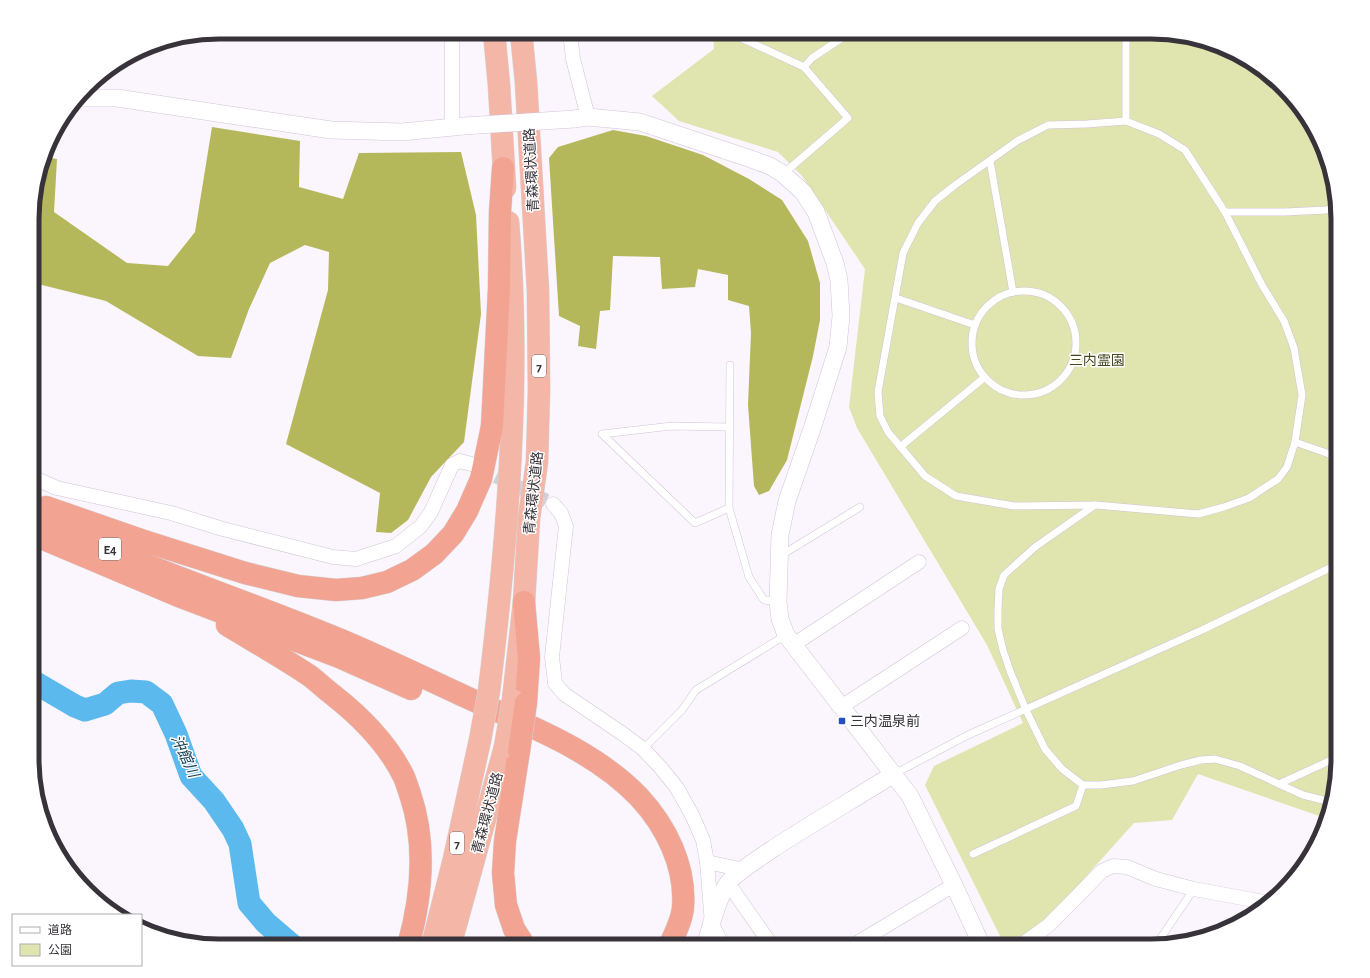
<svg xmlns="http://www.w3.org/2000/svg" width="1370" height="978" font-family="'Alegreya Sans','Noto Sans JP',sans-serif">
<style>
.green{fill:#e0e4ae}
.forest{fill:#b4b75a}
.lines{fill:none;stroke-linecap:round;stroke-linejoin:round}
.river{stroke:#5bb9ee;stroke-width:23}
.minor-tunnel{stroke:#d4ced7;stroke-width:14;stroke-dasharray:14 7;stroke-linecap:butt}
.service-casing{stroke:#d3c3d8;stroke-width:8}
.minor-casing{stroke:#d3c3d8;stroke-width:15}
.tertiary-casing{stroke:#d3c3d8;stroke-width:18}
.trunk-casing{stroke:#d7d6d8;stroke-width:23}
.motorway-casing{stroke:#d7d6d8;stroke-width:23}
.service{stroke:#fff;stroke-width:7}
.minor{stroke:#fff;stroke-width:14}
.tertiary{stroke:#fff;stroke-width:17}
.trunk{stroke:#f4b6a7;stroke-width:22}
.motorway{stroke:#f2a391;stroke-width:22}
.tertiary-bridge-casing{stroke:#d3c3d8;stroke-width:18;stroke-linecap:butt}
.trunk-bridge-casing{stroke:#d7d6d8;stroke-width:23;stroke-linecap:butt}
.motorway-bridge-casing{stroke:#d7d6d8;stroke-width:23;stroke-linecap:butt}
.tertiary-bridge{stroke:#fff;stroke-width:17}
.trunk-bridge{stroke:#f4b6a7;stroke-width:22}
.motorway-bridge{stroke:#f2a391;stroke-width:22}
.poi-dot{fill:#254fbe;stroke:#fff;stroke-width:1.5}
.labels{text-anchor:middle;stroke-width:3;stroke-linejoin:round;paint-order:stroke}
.shield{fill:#fff;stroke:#747075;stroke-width:1}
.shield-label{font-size:13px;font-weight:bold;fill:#38323a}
.street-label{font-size:14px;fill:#38323a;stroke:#fff}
.park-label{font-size:14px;fill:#464820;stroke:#fff}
.poi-label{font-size:14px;fill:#38323a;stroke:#fff;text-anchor:start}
.water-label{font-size:15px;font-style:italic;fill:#1a4258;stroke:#fff}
.rim{fill:none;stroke:#38323a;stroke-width:5}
</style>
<rect width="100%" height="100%" fill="#fbf5fe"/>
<path class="green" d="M713 32H1163L1222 46 1265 71 1319 136 1338 207V771L1328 819 1198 774 1172 820 1134 823 1043 924 1011 946H1005L925 785 934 766 1023 723 987 645 857 428 849 407 865 269 802 176 778 152 679 121 652 96 714 49Z"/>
<g class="forest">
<path d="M212 127 300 141 299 187 343 199 359 153 461 152 476 215 481 314 464 442 431 477 408 520 391 533 376 532 380 493 286 444 328 290 329 252 305 245 270 263 249 309 231 358 198 356 106 301 34 283V195L45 157 57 159 54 212 127 263 168 266 195 232Z"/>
<path d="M613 130 646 136 703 155 749 179 782 200 808 241 820 283V320L813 356 787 460 769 491 759 495 754 486 748 405 751 333 749 306 728 300V275L698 269 695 287 662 289 660 257 613 256 610 310 600 311 596 349 578 346 580 326 559 316 549 158 558 147Z"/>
</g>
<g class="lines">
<path class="river" d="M34 682 75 706 85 710 105 704 118 693 131 691 146 692 162 704 176 734 191 776 214 801 233 829 240 844 249 903 266 923 293 946"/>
<path class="minor-tunnel" d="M477 467 553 504"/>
<defs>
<g id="service">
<path d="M728 32 804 67"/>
<path d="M1126 121 1159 134 1185 150 1225 212 1262 285 1284 321 1294 348 1302 395 1295 442 1287 467 1278 479 1249 498 1224 507 1198 514 1096 505 1014 506 956 496 925 476 888 432 880 416 878 392 903 253 918 223 935 201 955 185 1017 141 1048 125 1087 124Z"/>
<path d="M1126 121V32"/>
<path d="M990 161 1013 292"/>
<path d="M783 174 848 118 804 67 812 58 851 32"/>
<path d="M1225 212H1285L1326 210 1337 206"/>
<circle cx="1024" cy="343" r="52"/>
<path d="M896 298 975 325"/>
<path d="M730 365 729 508 749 577 764 600 778 602"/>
<path d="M1295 442 1338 457"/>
<path d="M900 447 985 377"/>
<path d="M1095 505 1035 547 1004 575 999 589 998 610V629L1003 650 1010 671 1026 710 1045 749 1062 769 1083 785H1101L1133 781 1181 765 1201 760 1215 759 1240 766 1303 795 1331 802"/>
<path d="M729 508 695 523 602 434 672 426 729 427"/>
<path d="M780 556 860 507"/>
<path d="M643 749 682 710 696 690 786 635"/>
<path d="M894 774 968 735 1202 630 1338 564"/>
<path d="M1279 784 1338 757"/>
<path d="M973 854 1076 806 1083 785"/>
<path d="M1156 945 1194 889"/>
</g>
<g id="minor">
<path d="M570 32 573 59 588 117"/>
<path d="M452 127V32"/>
<path d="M34 478 57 488 171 513 223 529 333 557 356 559 396 546 421 526 431 512 452 465 460 461 471 464"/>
<path d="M553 504 561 513 566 526 552 657 555 683 564 694 623 734 643 749 661 768 677 788 692 815 703 840 707 862 712 924 723 946"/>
<path d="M793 645 919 562"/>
<path d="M841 707 962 628"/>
<path d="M707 862 744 870"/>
<path d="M728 883 772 946"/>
<path d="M852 946 954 885"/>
<path d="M1020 946 1049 925 1102 871 1113 866 1127 867 1156 879 1194 889 1264 902"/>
</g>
<g id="tertiary">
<path d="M81 98H117L331 130 402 132 464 126"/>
<path d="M574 119 588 117 640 122 751 159 770 166 783 174 803 192 816 212 835 263 839 280 841 316 838 347 813 426 787 501 780 535 778 602 780 619 786 635 910 796 954 885 982 946"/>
<path d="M705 946C711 927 717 898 728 883 736 872 763 856 774 848 814 822 854 799 894 774"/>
</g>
<g id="trunk">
<path d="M494 32 499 85 505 188"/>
<path d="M489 691C508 536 521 378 508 222"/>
<path d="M513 700 524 602 529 518 537 462 539 389 538 291 526 82 521 32"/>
<path d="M432 946 454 859 480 740"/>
<path d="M450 946 505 747"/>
</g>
<g id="motorway">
<path d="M46 507 144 541 245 573 298 586 336 590 362 588 387 582 412 570 434 554 453 534 467 511 481 479 492 426 499 288 500 212 503 168"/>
<path d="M34 516C68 531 102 547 137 561 207 589 279 614 348 643 388 660 427 679 466 697 526 725 593 749 639 797 666 826 686 866 683 907 682 920 675 934 669 946"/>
<path d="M34 535 181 597 339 657 411 689"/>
<path d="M524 602 529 658 526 703"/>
<path d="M227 625C255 642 283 658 310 676 318 682 325 689 333 695 361 717 388 744 404 777 406 782 408 788 410 794 427 844 422 896 408 946"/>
<path d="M519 751 505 841 503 873 506 905 514 929 525 946"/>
</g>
</defs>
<use href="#service" class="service-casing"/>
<use href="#minor" class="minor-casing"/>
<use href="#tertiary" class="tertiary-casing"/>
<use href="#trunk" class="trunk-casing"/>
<use href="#motorway" class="motorway-casing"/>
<use href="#service" class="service"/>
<use href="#minor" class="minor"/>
<use href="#tertiary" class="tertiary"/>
<use href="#trunk" class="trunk"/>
<use href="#motorway" class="motorway"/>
<defs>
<path id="tertiary-bridge" d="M464 126 574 119"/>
<g id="trunk-bridge">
<path d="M480 740 489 691"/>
<path d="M505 747 513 700"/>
</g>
<path id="motorway-bridge" d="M519 751 526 703"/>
</defs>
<use href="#tertiary-bridge" class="tertiary-bridge-casing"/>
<use href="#trunk-bridge" class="trunk-bridge-casing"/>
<use href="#motorway-bridge" class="motorway-bridge-casing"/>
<use href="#tertiary-bridge" class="tertiary-bridge"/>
<use href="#trunk-bridge" class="trunk-bridge"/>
<use href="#motorway-bridge" class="motorway-bridge"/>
</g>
<rect class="poi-dot" x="838" y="717" width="8" height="8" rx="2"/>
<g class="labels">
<g class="shield">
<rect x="532" y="355" width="14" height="22" rx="3"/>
<rect x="99" y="538" width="22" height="22" rx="3"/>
<rect x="450" y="832" width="14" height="22" rx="3"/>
</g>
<g class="shield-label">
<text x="539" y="371">7</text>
<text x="110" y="554">E4</text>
<text x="457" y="848">7</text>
</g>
<g class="street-label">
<text transform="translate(531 170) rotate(-93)" y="5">青森環状道路</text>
<text transform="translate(533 493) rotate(-84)" y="5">青森環状道路</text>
<text transform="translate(487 813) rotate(-75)" y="5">青森環状道路</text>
</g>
<g class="park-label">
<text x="1097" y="365">三内霊園</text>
</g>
<g class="poi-label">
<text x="850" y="726">三内温泉前</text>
</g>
<g class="water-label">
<text transform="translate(185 756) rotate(65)" y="5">沖館川</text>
</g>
</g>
<path d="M0 0H1370V978H0ZM219 39H1151A180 180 0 0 1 1331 219V759A180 180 0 0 1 1151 939H219A180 180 0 0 1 39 759V219A180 180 0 0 1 219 39Z" fill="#fff" fill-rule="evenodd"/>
<path class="rim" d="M219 39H1151A180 180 0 0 1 1331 219V759A180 180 0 0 1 1151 939H219A180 180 0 0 1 39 759V219A180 180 0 0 1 219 39Z"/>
<rect x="12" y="914" width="130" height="52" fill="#ffffff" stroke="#afadb0"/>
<rect x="20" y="927" width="20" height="6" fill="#ffffff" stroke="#afadb0"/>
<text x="48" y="934" font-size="12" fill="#38323a">道路</text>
<rect x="20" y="944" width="20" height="12" fill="#e0e4ae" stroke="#afadb0"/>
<text x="48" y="954" font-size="12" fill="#38323a">公園</text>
</svg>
